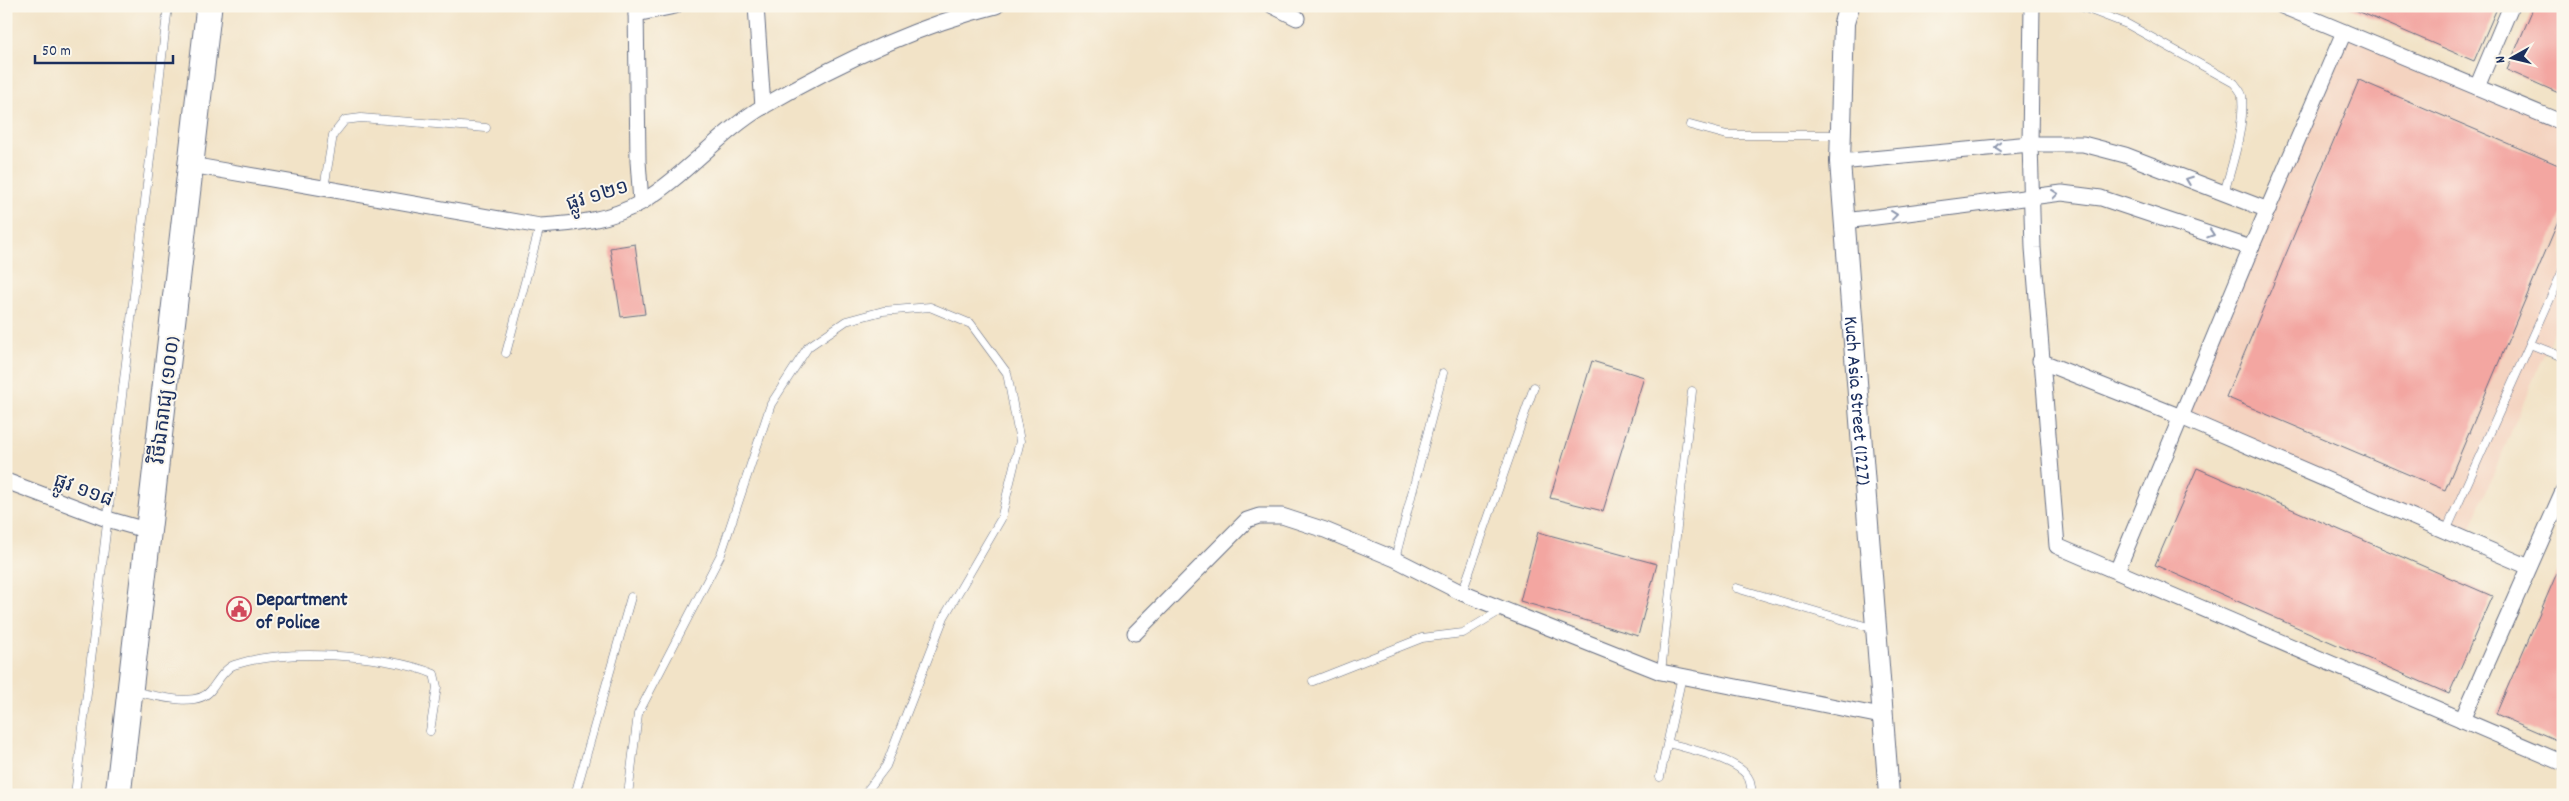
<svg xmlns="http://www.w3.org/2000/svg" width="2569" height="801" font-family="Dekko,'Noto Sans Khmer',sans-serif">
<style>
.built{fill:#f4d3c0}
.building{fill:#f3a6a1}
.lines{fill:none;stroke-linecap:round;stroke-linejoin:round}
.service-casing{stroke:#666e83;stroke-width:9}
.minor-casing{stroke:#666e83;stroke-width:17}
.tertiary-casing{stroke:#666e83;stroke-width:22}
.primary-casing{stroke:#666e83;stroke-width:27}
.service{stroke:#fff;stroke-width:8}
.minor{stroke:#fff;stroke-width:15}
.tertiary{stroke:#fff;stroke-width:20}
.primary{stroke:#fff;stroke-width:25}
.oneway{stroke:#8d97ae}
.labels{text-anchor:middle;stroke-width:4;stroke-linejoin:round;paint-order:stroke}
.street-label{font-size:20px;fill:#1b2f5e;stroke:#fbf7ec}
.poi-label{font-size:20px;font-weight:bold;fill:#1b2f5e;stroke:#fbf7ec;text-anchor:start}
</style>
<rect width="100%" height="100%" fill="#fbf7ec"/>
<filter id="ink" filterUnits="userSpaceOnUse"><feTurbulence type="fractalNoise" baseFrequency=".02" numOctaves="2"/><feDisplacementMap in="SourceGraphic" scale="10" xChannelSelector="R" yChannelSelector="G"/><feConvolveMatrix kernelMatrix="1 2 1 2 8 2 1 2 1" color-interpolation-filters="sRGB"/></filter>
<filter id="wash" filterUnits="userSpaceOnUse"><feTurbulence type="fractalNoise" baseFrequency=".0096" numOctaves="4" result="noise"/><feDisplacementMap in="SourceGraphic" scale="20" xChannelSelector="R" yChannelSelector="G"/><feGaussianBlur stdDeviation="1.12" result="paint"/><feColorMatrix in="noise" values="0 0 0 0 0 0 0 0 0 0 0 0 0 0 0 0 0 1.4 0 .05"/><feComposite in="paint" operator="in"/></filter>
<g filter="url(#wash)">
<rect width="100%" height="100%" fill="#f2e3c7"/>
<path class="built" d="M2339 30 2563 126V309L2465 541 2177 417Z"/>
<g id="blocks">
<g class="building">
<path d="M2346 6H2498L2474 61Z"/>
<path d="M2534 6H2563V95L2507 70Z"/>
<path d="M2359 80 2563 167V210L2445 490 2226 397Z"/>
<path d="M635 244 645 314 621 317 610 248Z"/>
<path d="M1592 361 1644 377 1603 511 1550 498Z"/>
<path d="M2197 468 2492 596 2449 694 2155 565Z"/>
<path d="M1538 532 1657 564 1638 636 1520 601Z"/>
<path d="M2563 559V743L2496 714Z"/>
</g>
</g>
</g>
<g filter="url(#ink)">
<use href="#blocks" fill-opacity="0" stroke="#666e83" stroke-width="1"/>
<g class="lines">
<defs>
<g id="service">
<path d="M2080 6 2127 24 2234 83C2237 87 2242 92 2242 96 2245 125 2232 166 2224 193"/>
<path d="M1690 125 1727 135H1839"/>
<path d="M324 188 333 135 345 120 361 118 486 128"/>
<path d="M2530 344 2563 357"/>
<path d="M506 353 540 226"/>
<path d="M2446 531 2563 270"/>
<path d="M1395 559 1443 373"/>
<path d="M1736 588 1875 629"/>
<path d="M1462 593 1534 387"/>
<path d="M1661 672 1692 391"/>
<path d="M1313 681 1422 638 1463 633 1503 609"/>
<path d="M132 691C154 695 197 709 211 690 217 682 225 668 234 665 282 648 388 654 434 674L437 687 430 731"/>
<path d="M1668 743C1688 749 1740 759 1749 779 1751 784 1751 790 1753 795"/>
<path d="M1660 777 1682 676"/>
<path d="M75 795 168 6"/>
<path d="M575 795 631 597"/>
<path d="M628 795 638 714 721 554 771 404 808 347 846 321 883 311 930 307 971 324 1007 373 1020 441 1001 519 944 617 886 766 864 795"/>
</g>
<g id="minor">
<path d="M636 6 638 161 641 202"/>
<path d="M756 6 763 107"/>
<path d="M1273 6 1297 18"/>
<path d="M2032 6 2030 144 2033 248 2057 546 2563 763"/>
<path d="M2282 6 2563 123"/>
<path d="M636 14 675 6"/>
<path d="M2477 87 2511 6"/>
<path d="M1840 162 2030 144H2083L2125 155 2268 210"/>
<path d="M191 165 540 226C574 224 611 220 642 202 686 175 720 132 764 106 836 64 915 26 996 6"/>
<path d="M1845 221 2062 193 2101 198 2251 248"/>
<path d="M2040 361 2181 417 2529 567"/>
<path d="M6 481 107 519 149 531"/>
<path d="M2117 571 2251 248 2344 32"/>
<path d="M1135 633 1247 520 1259 516H1282L1325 530 1395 559 1462 593 1661 672 1881 716"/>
<path d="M2462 720 2563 491"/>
</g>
<g id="tertiary">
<path id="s1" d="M1849 6 1844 23 1840 162 1889 795"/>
</g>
<path id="primary" d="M118 795 209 6"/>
</defs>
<use href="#service" class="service-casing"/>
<use href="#minor" class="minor-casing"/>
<use href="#tertiary" class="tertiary-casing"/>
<use href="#primary" class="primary-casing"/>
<use href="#service" class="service"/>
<use href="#minor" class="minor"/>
<use href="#tertiary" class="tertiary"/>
<use href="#primary" class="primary"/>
</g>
<defs><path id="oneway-chevron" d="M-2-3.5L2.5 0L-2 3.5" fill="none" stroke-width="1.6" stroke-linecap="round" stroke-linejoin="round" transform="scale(1.25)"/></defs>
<g class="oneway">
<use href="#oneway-chevron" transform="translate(1998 147) rotate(175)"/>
<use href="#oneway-chevron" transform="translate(2189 180) rotate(-159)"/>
<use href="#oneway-chevron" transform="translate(2055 194) rotate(-7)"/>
<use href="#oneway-chevron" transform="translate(1894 215) rotate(-7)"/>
<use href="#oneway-chevron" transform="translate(2211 234) rotate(18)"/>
</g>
</g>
<defs>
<symbol id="civic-ring" viewBox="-11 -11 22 22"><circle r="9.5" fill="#fbf7ec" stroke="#d1495b" stroke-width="1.5"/><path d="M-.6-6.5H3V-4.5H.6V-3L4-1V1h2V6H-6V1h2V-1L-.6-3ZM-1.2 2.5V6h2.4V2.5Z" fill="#d1495b"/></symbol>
</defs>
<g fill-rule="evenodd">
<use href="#civic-ring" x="225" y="595" width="28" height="28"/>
</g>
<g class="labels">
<g class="street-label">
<text transform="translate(597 194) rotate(-17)" y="7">ផ្លូវ ១២១</text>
<text transform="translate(164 400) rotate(-83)" y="7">វិថីឯករាជ្យ (១០០)</text>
<text dy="7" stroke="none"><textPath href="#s1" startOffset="396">Kuch Asia Street (1227)</textPath></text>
<text transform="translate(84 489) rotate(20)" y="7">ផ្លូវ ១១៨</text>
</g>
<g class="poi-label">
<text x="256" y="605">Department<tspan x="256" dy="23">of Police</tspan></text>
</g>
</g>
<rect width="2569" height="801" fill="none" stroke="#fbf7ec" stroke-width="25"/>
<g transform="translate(2512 58) rotate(262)" stroke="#fbf7ec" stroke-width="4" paint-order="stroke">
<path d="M0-4L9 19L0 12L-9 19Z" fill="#1b2f5e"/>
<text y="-8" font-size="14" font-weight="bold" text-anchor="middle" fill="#1b2f5e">N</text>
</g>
<path d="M35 55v8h138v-8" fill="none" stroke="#1b2f5e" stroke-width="2.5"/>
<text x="42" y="55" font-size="15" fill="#1b2f5e" stroke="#fbf7ec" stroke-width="4" paint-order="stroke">50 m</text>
</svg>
